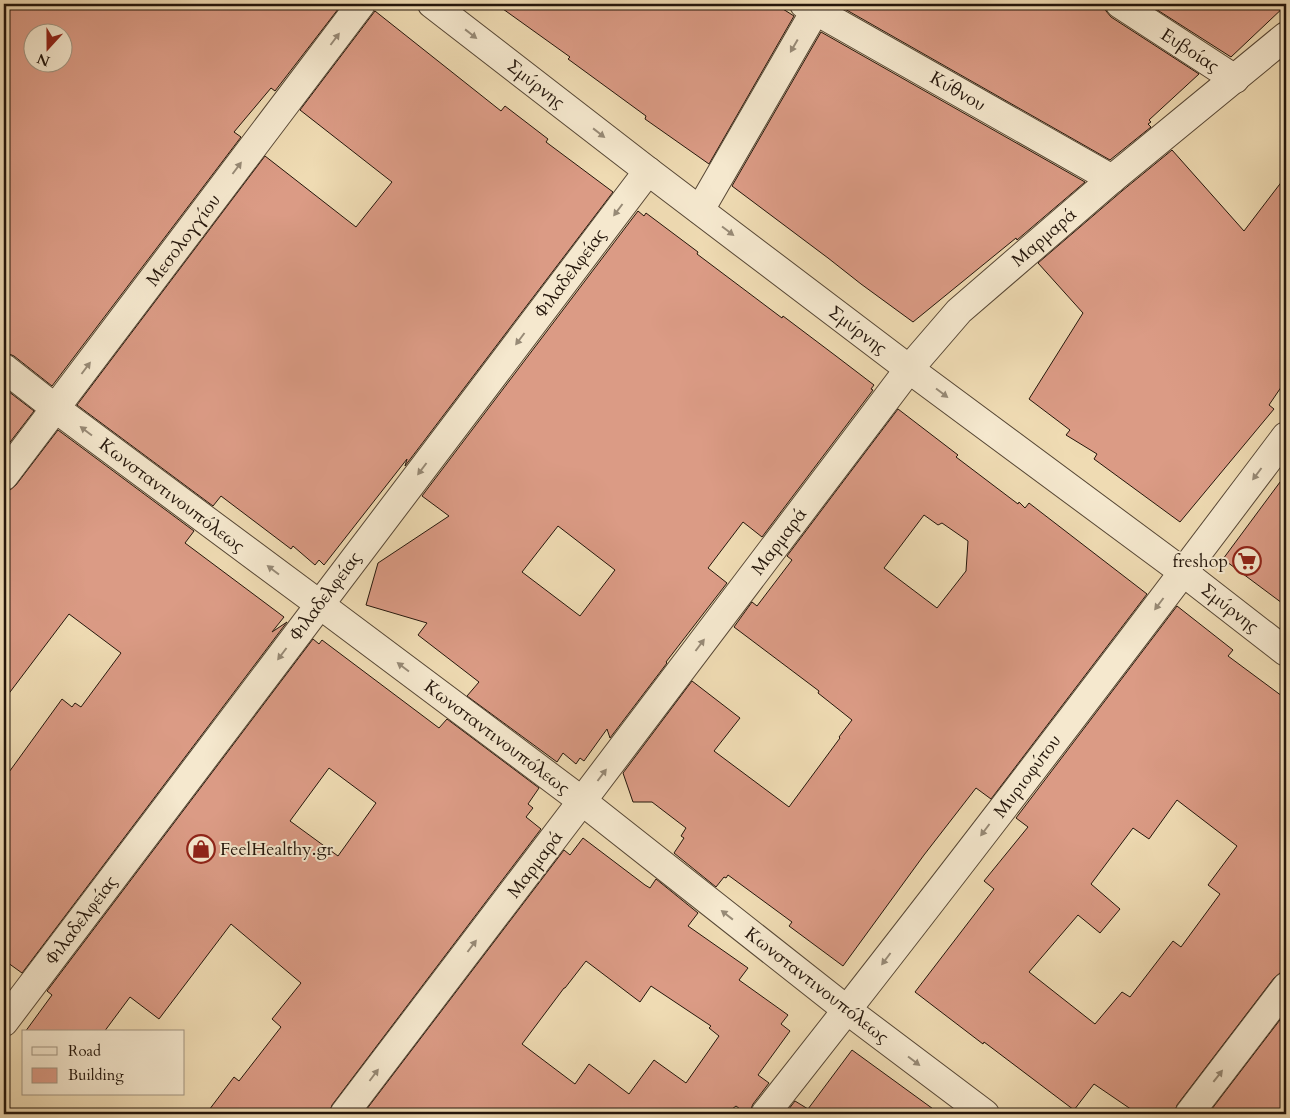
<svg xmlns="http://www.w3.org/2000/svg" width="1290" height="1118" font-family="Cardo,serif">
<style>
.building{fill:#db9b85;stroke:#24160b;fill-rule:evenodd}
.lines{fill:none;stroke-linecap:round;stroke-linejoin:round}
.minor-casing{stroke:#574735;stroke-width:30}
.minor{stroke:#f5e8ce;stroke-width:28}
.oneway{fill:#978a76}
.labels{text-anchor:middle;stroke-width:4;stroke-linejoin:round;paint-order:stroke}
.street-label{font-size:18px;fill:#24160b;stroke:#f5e8ce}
.poi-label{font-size:18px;fill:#24160b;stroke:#f5e8ce;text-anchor:end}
</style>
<rect width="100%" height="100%" fill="#efdbb3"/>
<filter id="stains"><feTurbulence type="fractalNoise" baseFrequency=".004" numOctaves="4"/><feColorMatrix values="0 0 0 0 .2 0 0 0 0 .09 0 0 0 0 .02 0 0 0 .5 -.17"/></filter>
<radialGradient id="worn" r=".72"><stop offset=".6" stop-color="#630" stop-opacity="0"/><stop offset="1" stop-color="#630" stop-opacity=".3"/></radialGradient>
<g class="building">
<path d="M4 4H342L275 91 271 88 234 132 241 137 52 386 14 356 7 353H4ZM32 32H62V62H32Z"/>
<path d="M496 4H775L794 16 709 164 645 119 646 116 568 59 570 57Z"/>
<path d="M836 4H1104L1106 11 1111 17 1199 74 1149 120 1151 122 1148 124 1151 127 1110 160Z"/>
<path d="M1148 4H1286V5L1231 57Z"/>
<path d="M375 11 501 111 505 106 548 139 546 142 613 192 405 466 407 459 324 565 319 560 315 565 293 546 291 549 221 496 213 506 77 405 265 156 356 227 392 182 300 110Z"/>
<path d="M821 32 1085 182 1017 240 1016 238 913 322 861 284 828 258 732 186Z"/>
<path d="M1172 150 1244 231 1286 176V380L1269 405 1274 409 1180 522 1094 459 1097 454 1066 435 1070 430 1029 399 1083 313 1038 263 1122 191Z"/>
<path d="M638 211 644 216 646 213 698 252 697 254 782 318 783 316 836 356 874 385 871 389 873 390 762 537 743 522 708 568 727 583 666 662 667 663 610 738 607 729 584 761 580 758 576 764 563 753 557 762 467 696 479 682 418 635 427 623 366 605 378 563 449 516 422 496ZM558 526 615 570 580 616 522 572Z"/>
<path d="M4 388 34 411 4 450Z"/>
<path d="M898 409 958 455 956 457 1018 504 1019 502 1025 508 1029 503 1147 594 991 799 976 788 924 855 843 966 789 926 792 922 728 875 726 878 724 877 716 887 674 853 684 838 681 836 686 828 652 802H633L623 773 692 681 740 718 714 751 789 807 840 738 839 737 852 720 818 693 819 691 734 627 752 602 757 606 792 560 787 556ZM924 515 938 525 942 523 968 541 966 571 937 608 884 568Z"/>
<path d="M58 430 194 531 185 543 284 617 272 632 287 622 22 973 4 960V779L62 699 72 707 75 703 81 707 121 653 69 614 4 700V491L10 490 16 485Z"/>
<path d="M1286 474V606L1223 559Z"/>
<path d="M1177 606 1233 650 1228 656 1286 699V972L1280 973 1274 978 1177 1105 1174 1114H1138L1094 1084 1074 1110 984 1042 983 1044 915 992 994 889 984 881 1028 827 1016 818ZM1177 800 1237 846 1208 885 1220 894 1181 947 1173 941 1130 997 1122 992 1095 1024 1029 972 1078 915 1100 933 1120 909 1091 884 1133 828 1149 839Z"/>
<path d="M313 639 319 644 322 640 439 728 447 719 539 788 528 804 533 808 526 817 541 829 332 1105 329 1114H206L234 1077 239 1081 281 1027 272 1019 301 983 231 924 159 1019 130 997 104 1032H25L52 995 47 991ZM329 768 376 803 338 856 290 821Z"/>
<path d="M583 838 645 885 650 888 656 879 698 913 688 926 748 968 739 980 788 1015 781 1024 790 1031 758 1075 769 1083 753 1104 750 1111V1114H747L736 1106 727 1113 728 1114H363L564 850 570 855ZM586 961 640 1002 651 986 711 1026 709 1028 719 1036 686 1083 654 1060 629 1094 589 1064 575 1084 522 1044 564 988H565Z"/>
<path d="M1286 1012V1114H1208Z"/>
<path d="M852 1050 940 1114H785L795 1101 808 1109Z"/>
</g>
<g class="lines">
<defs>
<g id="minor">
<path d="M432 4 648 171 909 369 1183 572 1286 652"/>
<path d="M804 4 1112 179"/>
<path d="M1120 4 1235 79"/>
<path d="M700 210 819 4"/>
<path d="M4 368 55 408 319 604 582 801 847 1010 985 1114"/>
<path d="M4 476 361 4"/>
<path d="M4 1022 648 171"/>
<path d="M344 1114 582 801 909 369 959 311 1112 179 1286 36"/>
<path d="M765 1114C942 890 1115 663 1286 436"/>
<path d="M1189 1114 1286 987"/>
</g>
</defs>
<use href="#minor" class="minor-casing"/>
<use href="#minor" class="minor"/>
</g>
<defs><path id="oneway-solid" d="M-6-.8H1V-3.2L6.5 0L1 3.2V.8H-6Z" transform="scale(1.25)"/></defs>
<g class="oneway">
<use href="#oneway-solid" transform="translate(471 34) rotate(38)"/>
<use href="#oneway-solid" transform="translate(335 39) rotate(-53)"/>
<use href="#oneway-solid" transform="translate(794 46) rotate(120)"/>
<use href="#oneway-solid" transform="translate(599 133) rotate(38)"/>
<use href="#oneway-solid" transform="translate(237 168) rotate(-53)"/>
<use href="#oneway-solid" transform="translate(618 210) rotate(127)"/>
<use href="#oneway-solid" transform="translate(728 231) rotate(37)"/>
<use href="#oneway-solid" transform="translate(520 339) rotate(127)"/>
<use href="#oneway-solid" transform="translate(86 368) rotate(-53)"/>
<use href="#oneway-solid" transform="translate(942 393) rotate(37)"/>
<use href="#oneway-solid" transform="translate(86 431) rotate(-143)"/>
<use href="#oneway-solid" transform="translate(422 469) rotate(127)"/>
<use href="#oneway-solid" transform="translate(1257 474) rotate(127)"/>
<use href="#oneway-solid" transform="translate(273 570) rotate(-143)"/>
<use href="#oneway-solid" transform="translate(1159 604) rotate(127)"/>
<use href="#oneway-solid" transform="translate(700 645) rotate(-53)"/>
<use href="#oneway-solid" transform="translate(282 654) rotate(127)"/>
<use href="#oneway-solid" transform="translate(403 667) rotate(-143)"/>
<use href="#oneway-solid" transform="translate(602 775) rotate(-53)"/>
<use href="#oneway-solid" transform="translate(985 830) rotate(127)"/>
<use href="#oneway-solid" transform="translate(727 915) rotate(-142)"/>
<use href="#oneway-solid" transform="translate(472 946) rotate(-53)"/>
<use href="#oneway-solid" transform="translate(886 959) rotate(127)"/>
<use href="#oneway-solid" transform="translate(914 1061) rotate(37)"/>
<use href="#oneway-solid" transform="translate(374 1075) rotate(-53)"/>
<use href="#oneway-solid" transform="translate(1218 1076) rotate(-52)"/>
</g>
<defs>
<symbol id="supermarket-ring" viewBox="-11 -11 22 22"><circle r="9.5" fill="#f5e8ce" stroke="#8f2418" stroke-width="1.5"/><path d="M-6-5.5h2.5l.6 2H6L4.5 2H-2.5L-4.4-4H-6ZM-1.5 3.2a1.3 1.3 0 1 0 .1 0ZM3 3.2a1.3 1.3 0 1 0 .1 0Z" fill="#8f2418"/></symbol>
<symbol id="shop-ring" viewBox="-11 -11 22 22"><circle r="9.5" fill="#f5e8ce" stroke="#8f2418" stroke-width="1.5"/><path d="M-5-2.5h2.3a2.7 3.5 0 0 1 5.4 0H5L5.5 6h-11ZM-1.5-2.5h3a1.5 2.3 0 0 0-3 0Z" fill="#8f2418"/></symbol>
</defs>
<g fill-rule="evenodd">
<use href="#supermarket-ring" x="1231" y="545" width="32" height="32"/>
<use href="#shop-ring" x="185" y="833" width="32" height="32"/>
</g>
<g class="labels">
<g class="street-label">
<text transform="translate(1190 50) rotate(33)" y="6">Ευβοίας</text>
<text transform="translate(536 84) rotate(38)" y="6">Σμύρνης</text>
<text transform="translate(958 91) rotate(30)" y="6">Κύθνου</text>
<text transform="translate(1044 237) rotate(-41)" y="6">Μαρμαρά</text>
<text transform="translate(183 240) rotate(-53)" y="6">Μεσολογγίου</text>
<text transform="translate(570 273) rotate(-53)" y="6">Φιλαδελφείας</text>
<text transform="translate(858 330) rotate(37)" y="6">Σμύρνης</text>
<text transform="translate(172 495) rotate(37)" y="6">Κωνσταντινουπόλεως</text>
<text transform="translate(779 541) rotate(-53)" y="6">Μαρμαρά</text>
<text transform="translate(325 596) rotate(-53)" y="6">Φιλαδελφείας</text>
<text transform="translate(1230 608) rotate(38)" y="6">Σμύρνης</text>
<text transform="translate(497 737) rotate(37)" y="6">Κωνσταντινουπόλεως</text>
<text transform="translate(1027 776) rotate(-53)" y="6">Μυριοφύτου</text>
<text transform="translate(535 864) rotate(-53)" y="6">Μαρμαρά</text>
<text transform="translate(81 920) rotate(-53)" y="6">Φιλαδελφείας</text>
<text transform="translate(817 985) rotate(38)" y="6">Κωνσταντινουπόλεως</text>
</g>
<g class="poi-label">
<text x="1228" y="567">freshop</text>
<text x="220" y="855" text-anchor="start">FeelHealthy.gr</text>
</g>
</g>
<rect width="1290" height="1118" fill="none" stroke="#efdbb3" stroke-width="20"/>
<rect x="5" y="5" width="1280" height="1108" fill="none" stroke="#24160b" stroke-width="2.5"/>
<rect x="10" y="10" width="1270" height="1098" fill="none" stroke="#24160b"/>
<rect x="22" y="1030" width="162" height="65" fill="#f5e8ce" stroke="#a19480"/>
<rect x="32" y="1047" width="25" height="8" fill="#f5e8ce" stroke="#a19480"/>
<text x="68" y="1056" font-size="15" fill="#24160b">Road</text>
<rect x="32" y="1068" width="25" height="15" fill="#db9b85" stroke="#a19480"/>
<text x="68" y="1080" font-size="15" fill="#24160b">Building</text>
<g transform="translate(48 48) rotate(201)"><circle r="24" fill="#f5e8ce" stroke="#a19480"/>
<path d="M0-4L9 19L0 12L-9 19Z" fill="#8f2418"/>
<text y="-8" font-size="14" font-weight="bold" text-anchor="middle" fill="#24160b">N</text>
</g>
<rect width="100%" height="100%" filter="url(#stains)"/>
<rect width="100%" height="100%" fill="url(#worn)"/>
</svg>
